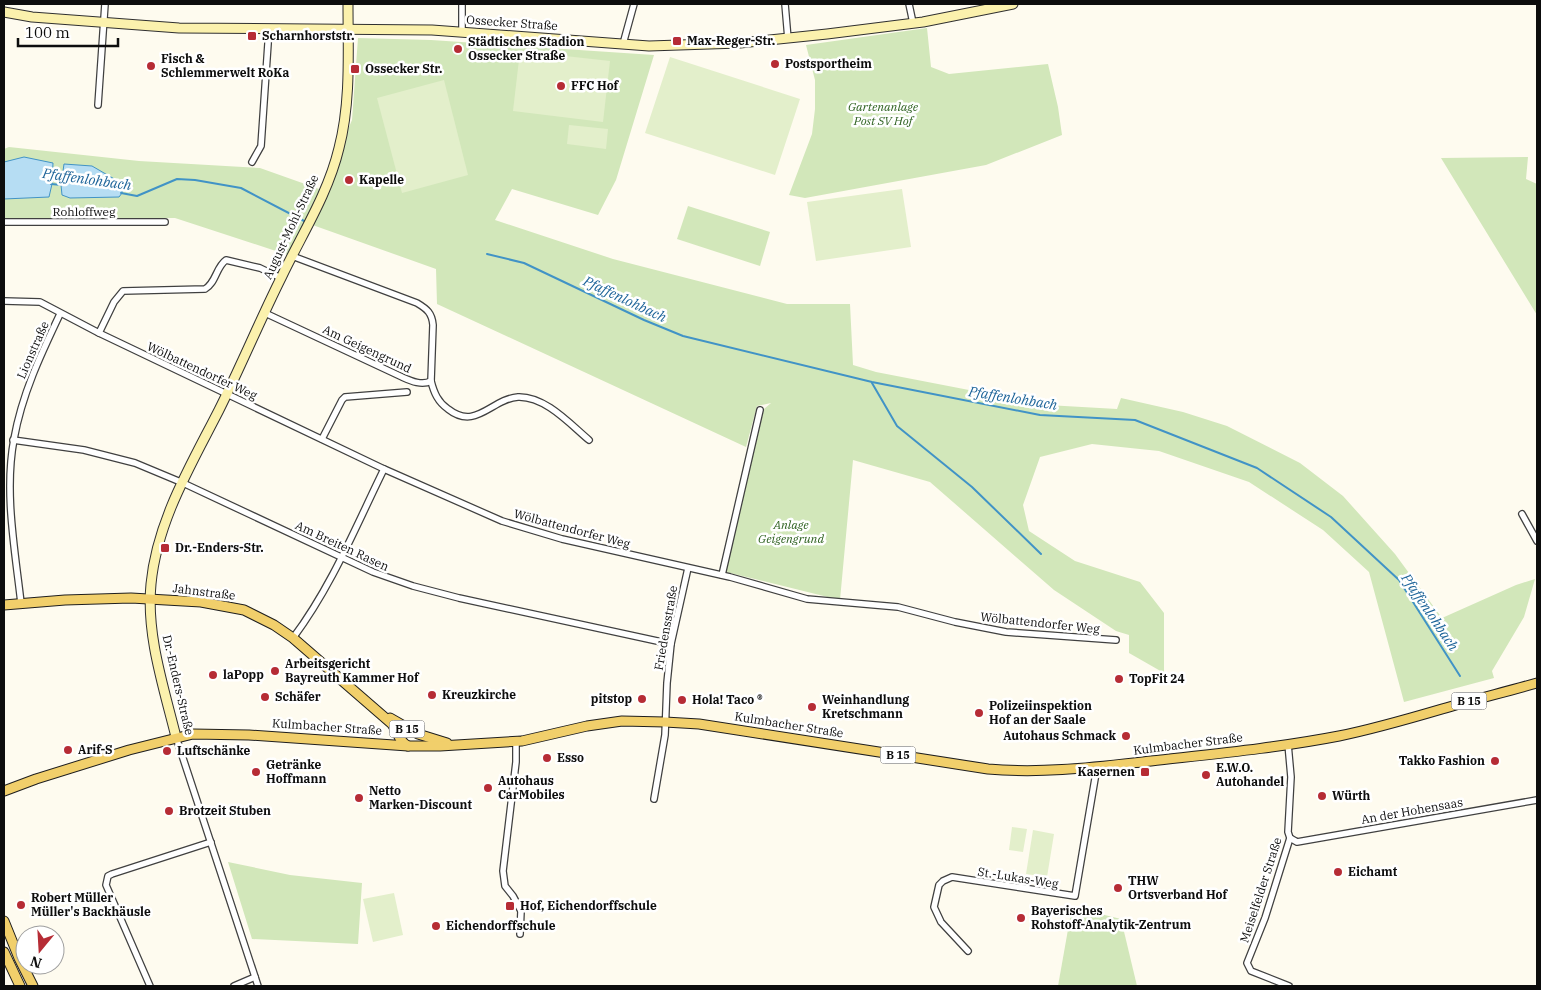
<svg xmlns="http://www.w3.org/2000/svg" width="1541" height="990" font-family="'IBM Plex Serif',serif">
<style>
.green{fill:#d2e7ba}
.pitch{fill:#e3efcb}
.water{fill:#b6ddf3;stroke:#4193c6}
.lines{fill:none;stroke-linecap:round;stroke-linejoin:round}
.stream{stroke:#4193c6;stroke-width:2}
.street-casing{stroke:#404040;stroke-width:8}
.secondary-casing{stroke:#2f2f2f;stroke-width:11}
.primary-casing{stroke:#1e1e1e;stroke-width:11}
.street{stroke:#fff;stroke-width:5.5}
.secondary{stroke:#fbf1ad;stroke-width:9}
.primary{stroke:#f1cf6b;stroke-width:9}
.poi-dot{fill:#b62c35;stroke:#fff;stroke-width:2}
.labels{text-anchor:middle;stroke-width:5;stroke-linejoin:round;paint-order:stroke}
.shield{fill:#fff;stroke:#565656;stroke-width:1}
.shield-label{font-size:11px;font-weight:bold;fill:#0d0d0d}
.street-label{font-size:12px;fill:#0d0d0d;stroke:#fff}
.poi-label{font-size:12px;font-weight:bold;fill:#0d0d0d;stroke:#fff;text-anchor:start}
.park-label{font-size:12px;font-style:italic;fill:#2f6221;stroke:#fff}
.water-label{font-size:14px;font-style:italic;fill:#1d6499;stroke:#fff}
</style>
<rect width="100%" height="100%" fill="#fefbef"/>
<g class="green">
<path d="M927 28 931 67 949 74 1048 64 1058 107 1062 135 986 165 805 198 789 195 812 134 815 109V80L806 45Z"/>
<path d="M358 38 431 40 654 55 616 180 598 215 512 189 495 220 613 259 787 304H850L853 365 876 372 1047 405 1117 409 1121 398 1183 412 1227 426 1300 463 1343 496 1395 554 1442 618 1516 585 1535 579 1524 617 1492 671 1494 678 1404 702 1369 572 1323 530 1249 482 1159 451 1092 444 1040 457 1023 505 1029 531 1075 561 1140 582 1164 613V673L1129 653V635L1116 631 1054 590 930 482 853 460 840 600 726 572 764 409 771 403 757 406 746 447 437 304 436 269 307 223 288 255 175 218 4 219V149L9 147 139 161 260 168 322 190 352 120Z"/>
<path d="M1528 157 1526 179 1537 184V315L1441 158Z"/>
<path d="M688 206 770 232 760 266 677 239Z"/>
<path d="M228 862 290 875 362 883 358 944 252 939Z"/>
<path d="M1072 907 1121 919 1137 986H1058Z"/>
</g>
<g class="pitch">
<path d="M520 51 610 61 603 122 513 111Z"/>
<path d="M670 57 800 99 775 175 645 133Z"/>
<path d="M444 80 468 175 402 193 377 98Z"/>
<path d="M569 125 608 129 606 149 567 144Z"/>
<path d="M902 189 911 247 816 261 807 202Z"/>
<path d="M1012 827 1027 829 1023 852 1009 850Z"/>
<path d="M1033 830 1054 834 1047 877 1026 874Z"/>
<path d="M394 893 403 935 373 942 363 899Z"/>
</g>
<g class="water">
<path d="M24 157 53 163 52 184 49 197 4 199V162Z"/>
<path d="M64 164 92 166 123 184 122 193 119 197 70 198 62 195 61 185Z"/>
</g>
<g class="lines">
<g class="stream">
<path d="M51 184 62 185"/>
<path d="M121 193 137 196 177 179 195 180 241 188 306 222"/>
<path d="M487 254 524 263 644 320 683 336 872 382 1040 415 1135 420 1257 468 1331 517 1399 580 1460 676"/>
<path d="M872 383 897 426 972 487 1041 554"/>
</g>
<defs>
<g id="street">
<path d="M462 4V31"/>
<path d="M785 4 788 39"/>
<path d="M909 4 913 23"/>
<path d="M623 44 634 4"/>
<path d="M98 105 105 4"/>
<path d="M252 162 261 146 269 29"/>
<path d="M4 222H165"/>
<path d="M4 301 40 302 99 333 384 469 502 521 562 539 730 577 807 599 898 607 955 622 1006 632 1116 640"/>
<path d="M265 313 402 377C411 381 422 386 431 381L433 325C432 313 427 309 417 303L292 256"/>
<path d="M99 333 114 302 123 291 205 289C216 283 216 267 226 260L260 268 281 278"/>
<path d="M431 381C434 393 438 402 448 409 476 431 491 399 518 397 545 396 570 424 589 440"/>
<path d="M322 439 342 400 345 397 407 392"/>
<path d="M13 440 84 450 135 463 183 483 373 572 413 586 459 598 671 644"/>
<path d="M1522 514 1537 541"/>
<path d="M722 575 760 410"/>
<path d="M21 603C15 550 4 492 14 439 22 394 41 354 60 314"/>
<path d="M293 638C332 586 356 526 384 469"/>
<path d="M176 737 258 986"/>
<path d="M516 741V762L503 871 505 886 513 896 521 911 520 934"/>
<path d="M1288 744 1291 777 1288 832 1290 838 1265 918 1247 963 1251 971 1289 986"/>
<path d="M654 799 665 735 667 683 671 644 688 568"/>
<path d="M1290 838 1297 842 1537 800"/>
<path d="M968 951 941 922 934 907 939 885 943 881 952 877 1075 896 1097 767"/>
<path d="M150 986 106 885 108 876 112 874 211 842"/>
<path d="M234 986 255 977"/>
</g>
<g id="secondary">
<path d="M4 12 32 17 179 28 432 30 649 46 740 43 827 34 923 22 1013 4"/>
<path d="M176 737C164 688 146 635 151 584 157 521 191 465 219 410 241 366 260 320 282 276 302 234 328 194 339 148 351 102 348 51 348 4"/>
</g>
<g id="primary">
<path d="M4 605 65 600 131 598 201 602 244 610 274 625 293 638 391 723C398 731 398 741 408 746"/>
<path d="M390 718 418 734 447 743"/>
<path d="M4 791 36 779 129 750 193 734 249 735 408 746H440L522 741 587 726 622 721 665 722 699 724 988 769C1043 774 1096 767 1151 761 1213 754 1277 748 1339 736 1374 729 1408 719 1442 709 1473 700 1505 692 1537 683"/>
<path d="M4 921 19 958 33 986"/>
<path d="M4 952 20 986"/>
</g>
</defs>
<use href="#street" class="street-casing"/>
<use href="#secondary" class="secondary-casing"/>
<use href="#primary" class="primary-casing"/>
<use href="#street" class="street"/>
<use href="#secondary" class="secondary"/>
<use href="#primary" class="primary"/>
</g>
<g class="poi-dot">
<rect x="247" y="31" width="10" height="10" rx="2.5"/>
<rect x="672" y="36" width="10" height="10" rx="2.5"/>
<circle cx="458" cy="49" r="5"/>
<circle cx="775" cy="64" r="5"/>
<circle cx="151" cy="66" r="5"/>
<rect x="350" y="64" width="10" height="10" rx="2.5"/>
<circle cx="561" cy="86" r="5"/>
<circle cx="349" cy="180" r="5"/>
<rect x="160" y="543" width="10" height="10" rx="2.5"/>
<circle cx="275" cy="671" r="5"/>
<circle cx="213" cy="675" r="5"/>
<circle cx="1119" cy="679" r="5"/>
<circle cx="432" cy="695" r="5"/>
<circle cx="265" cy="697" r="5"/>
<circle cx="642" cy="699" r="5"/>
<circle cx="682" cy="700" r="5"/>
<circle cx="812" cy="707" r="5"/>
<circle cx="979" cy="713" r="5"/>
<circle cx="1126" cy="736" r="5"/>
<circle cx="68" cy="750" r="5"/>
<circle cx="167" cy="751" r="5"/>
<circle cx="547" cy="758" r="5"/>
<circle cx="1495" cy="761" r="5"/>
<circle cx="256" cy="772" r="5"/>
<rect x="1140" y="767" width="10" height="10" rx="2.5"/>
<circle cx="1206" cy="775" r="5"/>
<circle cx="488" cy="788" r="5"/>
<circle cx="1322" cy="796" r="5"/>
<circle cx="359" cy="798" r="5"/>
<circle cx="169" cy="811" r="5"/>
<circle cx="1338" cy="872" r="5"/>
<circle cx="1118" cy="888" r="5"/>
<circle cx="21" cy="905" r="5"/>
<rect x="505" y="901" width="10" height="10" rx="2.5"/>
<circle cx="1021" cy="918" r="5"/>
<circle cx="436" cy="926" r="5"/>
</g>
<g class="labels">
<g class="shield">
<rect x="1451.5" y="692.5" width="35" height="17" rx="4"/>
<rect x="389.5" y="720.5" width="35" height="17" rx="4"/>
<rect x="880.5" y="746.5" width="35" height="17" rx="4"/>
</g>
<g class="shield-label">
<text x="1469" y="705">B 15</text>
<text x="407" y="733">B 15</text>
<text x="898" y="759">B 15</text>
</g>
<g class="street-label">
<text transform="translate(512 23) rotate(4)" y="4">Ossecker Straße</text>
<text x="84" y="216">Rohloffweg</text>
<text transform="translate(291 227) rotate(-65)" y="4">August-Mohl-Straße</text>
<text transform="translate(367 349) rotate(25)" y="4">Am Geigengrund</text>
<text transform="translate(33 350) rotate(-66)" y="4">Lionstraße</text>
<text transform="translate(202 371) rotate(25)" y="4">Wölbattendorfer Weg</text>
<text transform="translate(572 529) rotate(15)" y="4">Wölbattendorfer Weg</text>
<text transform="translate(342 546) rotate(25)" y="4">Am Breiten Rasen</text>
<text transform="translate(204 592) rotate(7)" y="4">Jahnstraße</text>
<text transform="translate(1040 623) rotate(6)" y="4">Wölbattendorfer Weg</text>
<text transform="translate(666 628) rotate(-80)" y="4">Friedensstraße</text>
<text transform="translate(178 685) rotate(77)" y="4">Dr.-Enders-Straße</text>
<text transform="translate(789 725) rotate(9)" y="4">Kulmbacher Straße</text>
<text transform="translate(327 727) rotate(4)" y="4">Kulmbacher Straße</text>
<text transform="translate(1188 744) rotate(-7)" y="4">Kulmbacher Straße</text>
<text transform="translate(1412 811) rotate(-10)" y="4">An der Hohensaas</text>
<text transform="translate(1018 878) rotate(9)" y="4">St.-Lukas-Weg</text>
<text transform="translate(1261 890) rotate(-72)" y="4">Meiselfelder Straße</text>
</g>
<g class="poi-label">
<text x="262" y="40">Scharnhorststr.</text>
<text x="687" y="45">Max-Reger-Str.</text>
<text x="468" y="46">Städtisches Stadion<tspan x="468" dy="14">Ossecker Straße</tspan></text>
<text x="161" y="63">Fisch &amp;<tspan x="161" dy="14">Schlemmerwelt RoKa</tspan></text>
<text x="785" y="68">Postsportheim</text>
<text x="365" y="73">Ossecker Str.</text>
<text x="571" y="90">FFC Hof</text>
<text x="359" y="184">Kapelle</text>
<text x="175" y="552">Dr.-Enders-Str.</text>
<text x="285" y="668">Arbeitsgericht<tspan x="285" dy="14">Bayreuth Kammer Hof</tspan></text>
<text x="223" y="679">laPopp</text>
<text x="1129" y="683">TopFit 24</text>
<text x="442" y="699">Kreuzkirche</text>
<text x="275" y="701">Schäfer</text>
<text x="632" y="703" text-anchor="end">pitstop</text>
<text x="692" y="704">Hola! Taco ®</text>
<text x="822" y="704">Weinhandlung<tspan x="822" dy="14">Kretschmann</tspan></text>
<text x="989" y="710">Polizeiinspektion<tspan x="989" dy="14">Hof an der Saale</tspan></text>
<text x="1116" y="740" text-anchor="end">Autohaus Schmack</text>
<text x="78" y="754">Arif-S</text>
<text x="177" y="755">Luftschänke</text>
<text x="557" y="762">Esso</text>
<text x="1485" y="765" text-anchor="end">Takko Fashion</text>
<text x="266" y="769">Getränke<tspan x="266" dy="14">Hoffmann</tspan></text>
<text x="1216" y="772">E.W.O.<tspan x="1216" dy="14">Autohandel</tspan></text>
<text x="1135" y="776" text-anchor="end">Kasernen</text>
<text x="498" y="785">Autohaus<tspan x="498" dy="14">CarMobiles</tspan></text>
<text x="369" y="795">Netto<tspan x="369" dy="14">Marken-Discount</tspan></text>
<text x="1332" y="800">Würth</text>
<text x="179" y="815">Brotzeit Stuben</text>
<text x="1348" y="876">Eichamt</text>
<text x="1128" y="885">THW<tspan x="1128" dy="14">Ortsverband Hof</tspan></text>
<text x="31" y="902">Robert Müller<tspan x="31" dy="14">Müller's Backhäusle</tspan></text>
<text x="520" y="910">Hof, Eichendorffschule</text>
<text x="1031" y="915">Bayerisches<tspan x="1031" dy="14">Rohstoff-Analytik-Zentrum</tspan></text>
<text x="446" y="930">Eichendorffschule</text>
</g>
<g class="park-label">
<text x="883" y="111">Gartenanlage<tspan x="883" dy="14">Post SV Hof</tspan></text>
<text x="791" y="529">Anlage<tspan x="791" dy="14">Geigengrund</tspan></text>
</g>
<g class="water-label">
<text transform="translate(87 179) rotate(8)" y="5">Pfaffenlohbach</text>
<text transform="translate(625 299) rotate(25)" y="5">Pfaffenlohbach</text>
<text transform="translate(1013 398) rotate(9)" y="5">Pfaffenlohbach</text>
<text transform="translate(1430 612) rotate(56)" y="5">Pfaffenlohbach</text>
</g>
</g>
<rect width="1541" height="990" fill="none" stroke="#0d0d0d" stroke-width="10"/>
<g transform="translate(40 950) rotate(198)"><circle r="24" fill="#ffffff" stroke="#9e9e9e"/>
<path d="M0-4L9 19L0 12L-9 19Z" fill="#b62c35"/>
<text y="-8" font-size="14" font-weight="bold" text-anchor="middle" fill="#0d0d0d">N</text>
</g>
<path d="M18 38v8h100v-8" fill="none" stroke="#0d0d0d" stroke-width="2.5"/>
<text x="25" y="38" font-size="15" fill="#0d0d0d" stroke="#ffffff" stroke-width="4" paint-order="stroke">100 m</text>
</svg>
